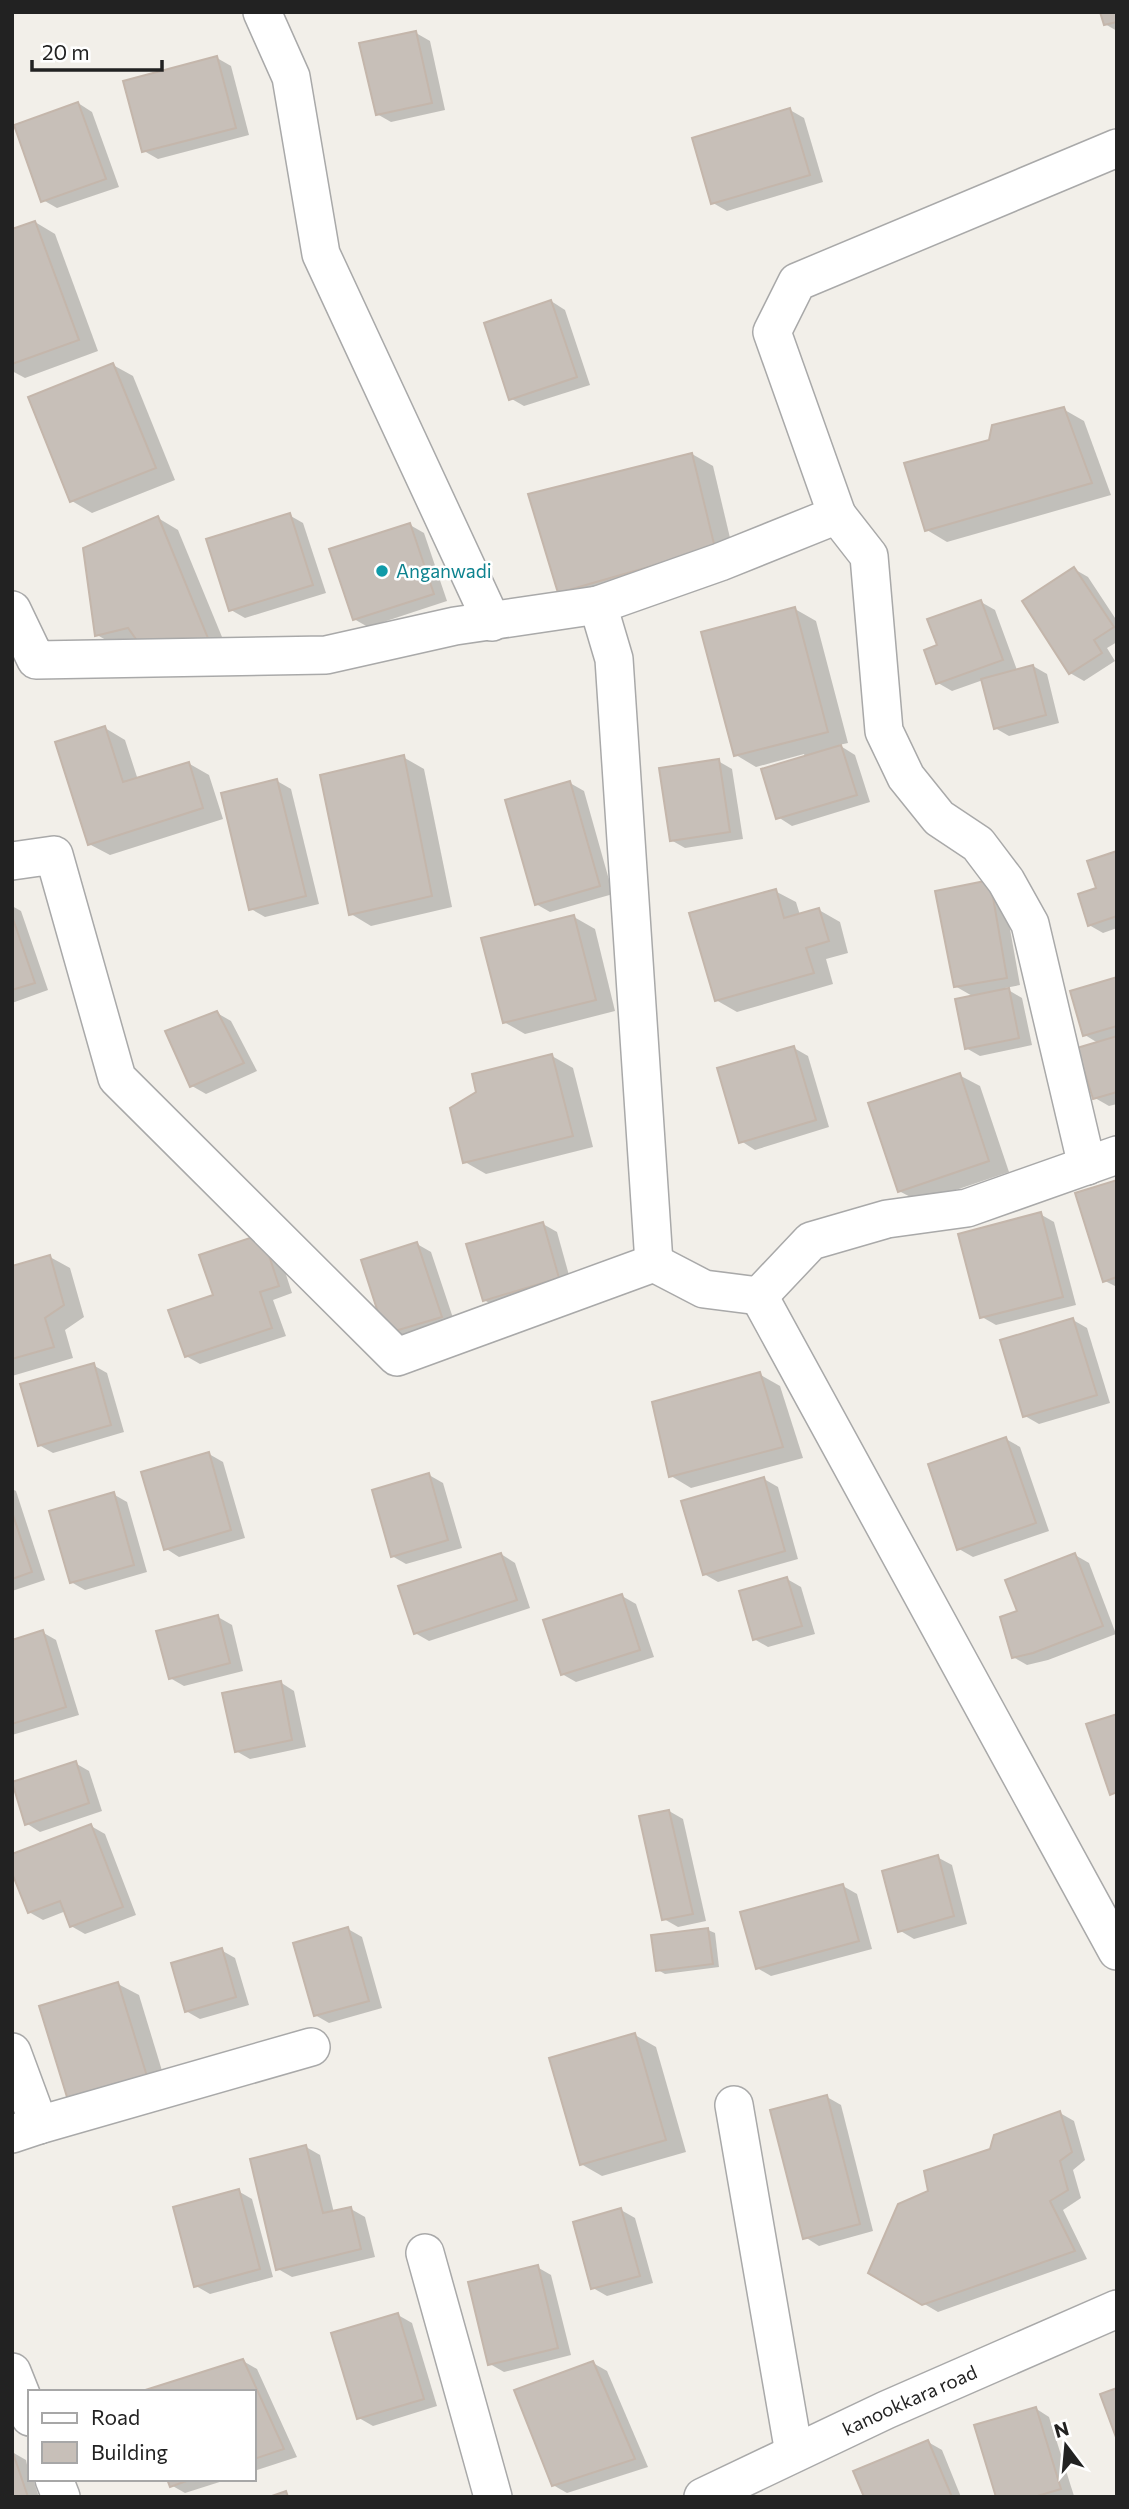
<svg xmlns="http://www.w3.org/2000/svg" width="1129" height="2509" font-family="Commissioner,sans-serif">
<style>
.shadow{fill:#0003}
.building{fill:#c7bfb8;stroke:#c4b6ab;stroke-width:2}
.lines{fill:none;stroke-linecap:round;stroke-linejoin:round}
.minor-casing{stroke:#a9a9a9;stroke-width:40}
.minor{stroke:#fff;stroke-width:37}
.culture-dot{fill:#0f9aa8;stroke:#fff;stroke-width:2.5}
.labels{text-anchor:middle;stroke-width:5;stroke-linejoin:round;paint-order:stroke}
.culture-label{font-size:19px;fill:#0d838f;stroke:#fff;text-anchor:start}
.street-label{font-size:19px;fill:#222;stroke:#fff}
</style>
<rect width="100%" height="100%" fill="#f2efe9"/>
<g class="shadow">
<path d="M1117 12V31L1105 24Z"/>
<path d="M416 33 430 41 445 110 391 122 377 114Z"/>
<path d="M217 58 231 66 249 135 158 159 144 151Z"/>
<path d="M78 103 92 112 119 187 57 208 43 200Z"/>
<path d="M790 110 804 118 823 182 727 211 713 203Z"/>
<path d="M35 222 55 234 98 351 25 378 12 371V231Z"/>
<path d="M551 301 565 310 590 385 524 406 510 398Z"/>
<path d="M113 365 133 376 175 480 92 513 72 501Z"/>
<path d="M1063 409 1084 421 1111 495 947 542 927 530 991 441Z"/>
<path d="M692 454 713 466 735 559 580 604 560 592Z"/>
<path d="M289 515 303 523 326 593 245 618 231 610Z"/>
<path d="M158 518 178 530 229 654 117 646 97 635Z"/>
<path d="M410 525 424 533 447 601 368 627 354 619Z"/>
<path d="M1074 569 1088 577 1117 621V642L1107 648 1115 661 1084 681 1070 673Z"/>
<path d="M981 602 995 610 1017 670 1033 666 1047 674 1059 723 1009 736 995 728 983 680 952 691 938 683 939 646Z"/>
<path d="M795 609 816 621 848 743 839 745 855 755 870 802 792 826 778 817 805 757 804 754 756 767 736 755Z"/>
<path d="M105 728 125 740 138 780 188 763 209 775 223 819 110 855 89 844Z"/>
<path d="M403 757 424 769 452 907 371 926 351 914Z"/>
<path d="M718 761 732 769 743 839 685 848 671 840Z"/>
<path d="M277 781 291 789 319 904 265 917 251 909Z"/>
<path d="M570 783 584 791 613 894 550 912 536 904Z"/>
<path d="M1117 852V928L1103 933 1089 925 1098 890Z"/>
<path d="M1003 890 1020 985 1005 988 1022 998 1032 1045 980 1056 966 1048 974 997 955 986 937 892Z"/>
<path d="M775 891 796 902 800 915 819 910 840 922 848 953 826 959 833 984 737 1012 716 1000Z"/>
<path d="M12 906 21 911 48 990 12 1003Z"/>
<path d="M574 917 595 929 615 1011 525 1034 504 1022Z"/>
<path d="M1117 979V1104L1109 1106 1095 1098 1098 1043 1085 1035Z"/>
<path d="M217 1013 231 1021 257 1071 206 1094 192 1086Z"/>
<path d="M794 1048 808 1056 829 1127 755 1150 741 1141Z"/>
<path d="M552 1056 573 1068 593 1147 486 1174 465 1162Z"/>
<path d="M959 1075 980 1086 1009 1172 920 1202 899 1191Z"/>
<path d="M1117 1181V1287L1105 1281Z"/>
<path d="M1040 1214 1054 1222 1076 1305 996 1325 982 1317Z"/>
<path d="M543 1224 557 1232 572 1286 498 1308 484 1300Z"/>
<path d="M276 1244 292 1293 273 1300 286 1336 200 1364 186 1356 215 1296Z"/>
<path d="M417 1244 431 1252 455 1324 401 1341 386 1333Z"/>
<path d="M50 1257 70 1268 84 1317 65 1330 73 1358 12 1376V1268Z"/>
<path d="M1073 1320 1087 1328 1110 1403 1039 1424 1025 1416Z"/>
<path d="M93 1365 107 1373 124 1432 53 1453 39 1445Z"/>
<path d="M759 1374 780 1386 803 1458 691 1488 671 1476Z"/>
<path d="M1006 1439 1020 1447 1049 1531 973 1557 959 1549Z"/>
<path d="M209 1454 223 1462 245 1538 179 1557 165 1548Z"/>
<path d="M429 1475 443 1483 462 1548 406 1564 392 1556Z"/>
<path d="M764 1479 778 1487 798 1559 718 1582 704 1574Z"/>
<path d="M12 1489 16 1491 45 1580 12 1591Z"/>
<path d="M113 1494 127 1502 147 1572 85 1590 71 1582Z"/>
<path d="M501 1554 515 1563 530 1608 429 1641 415 1633Z"/>
<path d="M1075 1555 1089 1563 1116 1634 1048 1660 1027 1665 1013 1657 1020 1613Z"/>
<path d="M787 1579 801 1587 815 1634 768 1647 754 1639Z"/>
<path d="M622 1596 636 1604 654 1657 576 1682 562 1674Z"/>
<path d="M218 1617 232 1625 243 1671 184 1686 170 1678Z"/>
<path d="M42 1632 56 1640 79 1715 12 1735V1642Z"/>
<path d="M280 1682 294 1691 306 1747 250 1759 236 1751Z"/>
<path d="M75 1763 89 1771 102 1811 40 1832 26 1823Z"/>
<path d="M669 1811 683 1819 706 1921 678 1927 664 1919Z"/>
<path d="M91 1826 105 1834 136 1915 85 1934 71 1926 66 1911 43 1920 29 1912Z"/>
<path d="M937 1857 952 1865 967 1924 914 1939 899 1930Z"/>
<path d="M843 1886 857 1894 872 1949 771 1976 757 1968Z"/>
<path d="M348 1929 362 1937 382 2008 329 2023 315 2015Z"/>
<path d="M708 1930 715 1933 719 1967 665 1974 658 1970Z"/>
<path d="M221 1950 235 1958 249 2005 200 2019 186 2011Z"/>
<path d="M118 1984 139 1995 170 2097 93 2121Z"/>
<path d="M635 2035 656 2047 686 2152 602 2176 581 2164Z"/>
<path d="M827 2097 841 2105 873 2231 819 2246 805 2237Z"/>
<path d="M1060 2113 1074 2121 1085 2160 1073 2170 1081 2198 1063 2210 1087 2259 938 2312 870 2272 930 2192 992 2151Z"/>
<path d="M306 2147 320 2155 334 2213 351 2209 365 2217 375 2257 292 2277 278 2269Z"/>
<path d="M238 2191 252 2199 273 2277 210 2294 196 2286Z"/>
<path d="M621 2210 635 2218 653 2283 607 2296 593 2288Z"/>
<path d="M537 2267 551 2275 571 2355 504 2372 490 2364Z"/>
<path d="M398 2315 412 2323 437 2406 373 2426 359 2418Z"/>
<path d="M243 2361 257 2369 297 2457 254 2471V2392Z"/>
<path d="M593 2363 607 2371 648 2467 567 2493 553 2485Z"/>
<path d="M1035 2408 1049 2417 1074 2496 998 2497Z"/>
<path d="M928 2442 942 2450 961 2497H866Z"/>
<path d="M12 2452 26 2460 30 2479H33L39 2497H12Z"/>
<path d="M169 2479H229L185 2493 171 2485Z"/>
</g>
<g class="building">
<path d="M1100 12H1117V22L1104 25Z"/>
<path d="M416 31 432 103 376 115 359 43Z"/>
<path d="M217 56 236 128 142 152 123 81Z"/>
<path d="M78 102 106 179 41 202 14 125Z"/>
<path d="M790 108 810 175 711 204 692 138Z"/>
<path d="M35 221 79 340 12 364V229Z"/>
<path d="M551 300 577 377 509 400 484 323Z"/>
<path d="M113 363 156 468 70 502 28 397Z"/>
<path d="M1064 407 1092 483 925 531 904 463 989 440 992 425Z"/>
<path d="M692 453 715 548 558 593 528 494Z"/>
<path d="M290 513 313 585 229 611 206 539Z"/>
<path d="M158 516 210 643 143 649 128 628 95 636 83 548Z"/>
<path d="M410 523 434 594 353 620 329 549Z"/>
<path d="M1074 567 1114 627 1094 640 1102 653 1069 674 1022 601Z"/>
<path d="M981 600 1003 660 936 684 924 650 937 645 927 619Z"/>
<path d="M795 607 828 732 734 756 701 632Z"/>
<path d="M1033 665 1046 715 994 729 981 679Z"/>
<path d="M105 726 123 782 189 762 203 808 88 845 55 742Z"/>
<path d="M841 745 857 795 776 819 761 769Z"/>
<path d="M404 755 432 896 349 915 320 775Z"/>
<path d="M719 759 730 832 670 841 659 768Z"/>
<path d="M277 779 306 896 249 910 221 793Z"/>
<path d="M570 781 600 886 535 905 505 800Z"/>
<path d="M1117 851V916L1088 926 1078 894 1096 888 1087 861Z"/>
<path d="M990 880 1007 978 954 987 935 891Z"/>
<path d="M776 889 784 918 819 908 829 941 806 948 814 973 715 1001 689 913Z"/>
<path d="M574 915 596 1000 503 1023 481 938Z"/>
<path d="M12 916 35 983 12 990Z"/>
<path d="M1117 977V1026L1083 1036 1070 991Z"/>
<path d="M1009 988 1019 1038 965 1049 955 999Z"/>
<path d="M217 1011 244 1063 190 1087 165 1031Z"/>
<path d="M1117 1036V1092L1093 1099 1077 1048Z"/>
<path d="M794 1046 816 1120 739 1143 717 1068Z"/>
<path d="M552 1054 573 1136 463 1163 450 1108 476 1092 472 1074Z"/>
<path d="M960 1073 989 1161 898 1192 868 1103Z"/>
<path d="M1117 1180V1277L1103 1282 1075 1193Z"/>
<path d="M1041 1212 1063 1297 980 1318 958 1234Z"/>
<path d="M543 1222 559 1278 483 1301 466 1244Z"/>
<path d="M262 1234 279 1286 260 1292 272 1328 185 1357 168 1310 213 1295 199 1255Z"/>
<path d="M417 1242 442 1317 385 1334 361 1260Z"/>
<path d="M50 1255 64 1305 45 1318 54 1347 12 1359V1266Z"/>
<path d="M1073 1318 1097 1395 1023 1417 1000 1340Z"/>
<path d="M94 1363 111 1425 38 1446 20 1384Z"/>
<path d="M760 1372 783 1447 669 1477 652 1402Z"/>
<path d="M1006 1437 1036 1523 957 1550 928 1464Z"/>
<path d="M209 1452 231 1530 164 1550 141 1472Z"/>
<path d="M429 1473 448 1540 391 1557 372 1490Z"/>
<path d="M764 1477 785 1551 703 1575 681 1501Z"/>
<path d="M114 1492 134 1565 70 1583 49 1511Z"/>
<path d="M12 1512 32 1572 12 1579Z"/>
<path d="M501 1553 517 1600 414 1634 398 1586Z"/>
<path d="M1075 1553 1103 1626 1033 1653 1012 1658 1000 1617 1017 1611 1005 1580Z"/>
<path d="M787 1577 802 1626 753 1640 739 1591Z"/>
<path d="M622 1594 640 1650 561 1675 543 1620Z"/>
<path d="M218 1615 230 1663 169 1679 156 1631Z"/>
<path d="M43 1630 66 1707 12 1724V1640Z"/>
<path d="M281 1681 292 1740 235 1752 222 1693Z"/>
<path d="M1117 1714V1792L1110 1795 1086 1724Z"/>
<path d="M76 1761 89 1803 25 1825 12 1782Z"/>
<path d="M669 1810 693 1914 662 1920 639 1816Z"/>
<path d="M91 1824 123 1907 70 1927 60 1901 28 1913 12 1873V1854Z"/>
<path d="M938 1855 954 1916 898 1932 882 1871Z"/>
<path d="M843 1884 859 1941 756 1969 740 1912Z"/>
<path d="M348 1927 369 2001 314 2016 293 1943Z"/>
<path d="M708 1928 713 1964 656 1971 651 1935Z"/>
<path d="M222 1948 236 1997 185 2012 171 1963Z"/>
<path d="M118 1982 150 2086 71 2110 39 2006Z"/>
<path d="M635 2033 666 2140 580 2165 549 2058Z"/>
<path d="M827 2095 860 2224 803 2239 770 2110Z"/>
<path d="M1060 2111 1072 2152 1060 2161 1068 2190 1050 2201 1075 2251 922 2305 868 2273 898 2204 928 2191 924 2171 990 2149 994 2135Z"/>
<path d="M306 2145 323 2213 351 2207 361 2249 276 2270 250 2159Z"/>
<path d="M239 2189 260 2269 194 2287 173 2207Z"/>
<path d="M621 2208 640 2276 591 2289 573 2222Z"/>
<path d="M538 2265 558 2348 488 2365 468 2282Z"/>
<path d="M398 2313 424 2399 357 2419 331 2333Z"/>
<path d="M243 2359 284 2449 254 2459V2392H139Z"/>
<path d="M593 2361 635 2459 552 2486 514 2390Z"/>
<path d="M1117 2388V2440L1100 2394Z"/>
<path d="M1036 2407 1061 2489 1034 2497H996L974 2425Z"/>
<path d="M928 2440 952 2497H864L853 2471Z"/>
<path d="M12 2450 28 2497H12Z"/>
<path d="M167 2479H192L170 2487Z"/>
<path d="M286 2491 288 2497H269Z"/>
</g>
<g class="lines">
<defs>
<g id="minor">
<path d="M262 12 291 77 321 254 492 622"/>
<path d="M837 515 869 556 884 731 906 777 939 818 978 844 1006 881 1030 924 1087 1166"/>
<path d="M598 605 614 659 654 1263"/>
<path d="M12 610 36 660 326 655 455 626 598 605 720 562 837 515 772 332 797 282 1117 148"/>
<path d="M12 861 54 855 117 1078 397 1357 654 1263 704 1289 759 1296"/>
<path d="M759 1296 1117 1951"/>
<path d="M759 1296 811 1241 887 1219 967 1208 1117 1155"/>
<path d="M12 2052 39 2125 12 2134"/>
<path d="M734 2105 794 2453"/>
<path d="M39 2125 311 2047"/>
<path d="M425 2253 493 2497"/>
<path d="M12 2372 30 2417"/>
<path d="M54 2479 61 2497"/>
<path id="s1" d="M703 2497 886 2410 1117 2309"/>
</g>
</defs>
<use href="#minor" class="minor-casing"/>
<use href="#minor" class="minor"/>
</g>
<circle class="culture-dot" cx="382" cy="571" r="7"/>
<g class="labels">
<g class="culture-label">
<text x="396" y="578">Anganwadi</text>
</g>
<g class="street-label">
<text dy="7" stroke="none"><textPath href="#s1" startOffset="228">kanookkara road</textPath></text>
</g>
</g>
<rect width="1129" height="2509" fill="none" stroke="#222222" stroke-width="28"/>
<rect x="28" y="2390" width="228" height="91" fill="#ffffff" stroke="#a7a7a7" stroke-width="2"/>
<rect x="42" y="2413" width="35" height="10" fill="#ffffff" stroke="#a7a7a7" stroke-width="2"/>
<text x="91" y="2425" font-size="21" fill="#222222">Road</text>
<rect x="42" y="2442" width="35" height="21" fill="#c7bfb8" stroke="#a7a7a7" stroke-width="2"/>
<text x="91" y="2460" font-size="21" fill="#222222">Building</text>
<g transform="translate(1066 2446) rotate(344)" stroke="#ffffff" stroke-width="5" paint-order="stroke">
<path d="M0-5L12 26L0 18L-12 26Z" fill="#222222"/>
<text y="-10" font-size="19" font-weight="bold" text-anchor="middle" fill="#222222">N</text>
</g>
<path d="M32 60v10h130v-10" fill="none" stroke="#222222" stroke-width="3.5"/>
<text x="42" y="60" font-size="21" fill="#222222" stroke="#ffffff" stroke-width="5" paint-order="stroke">20 m</text>
</svg>
